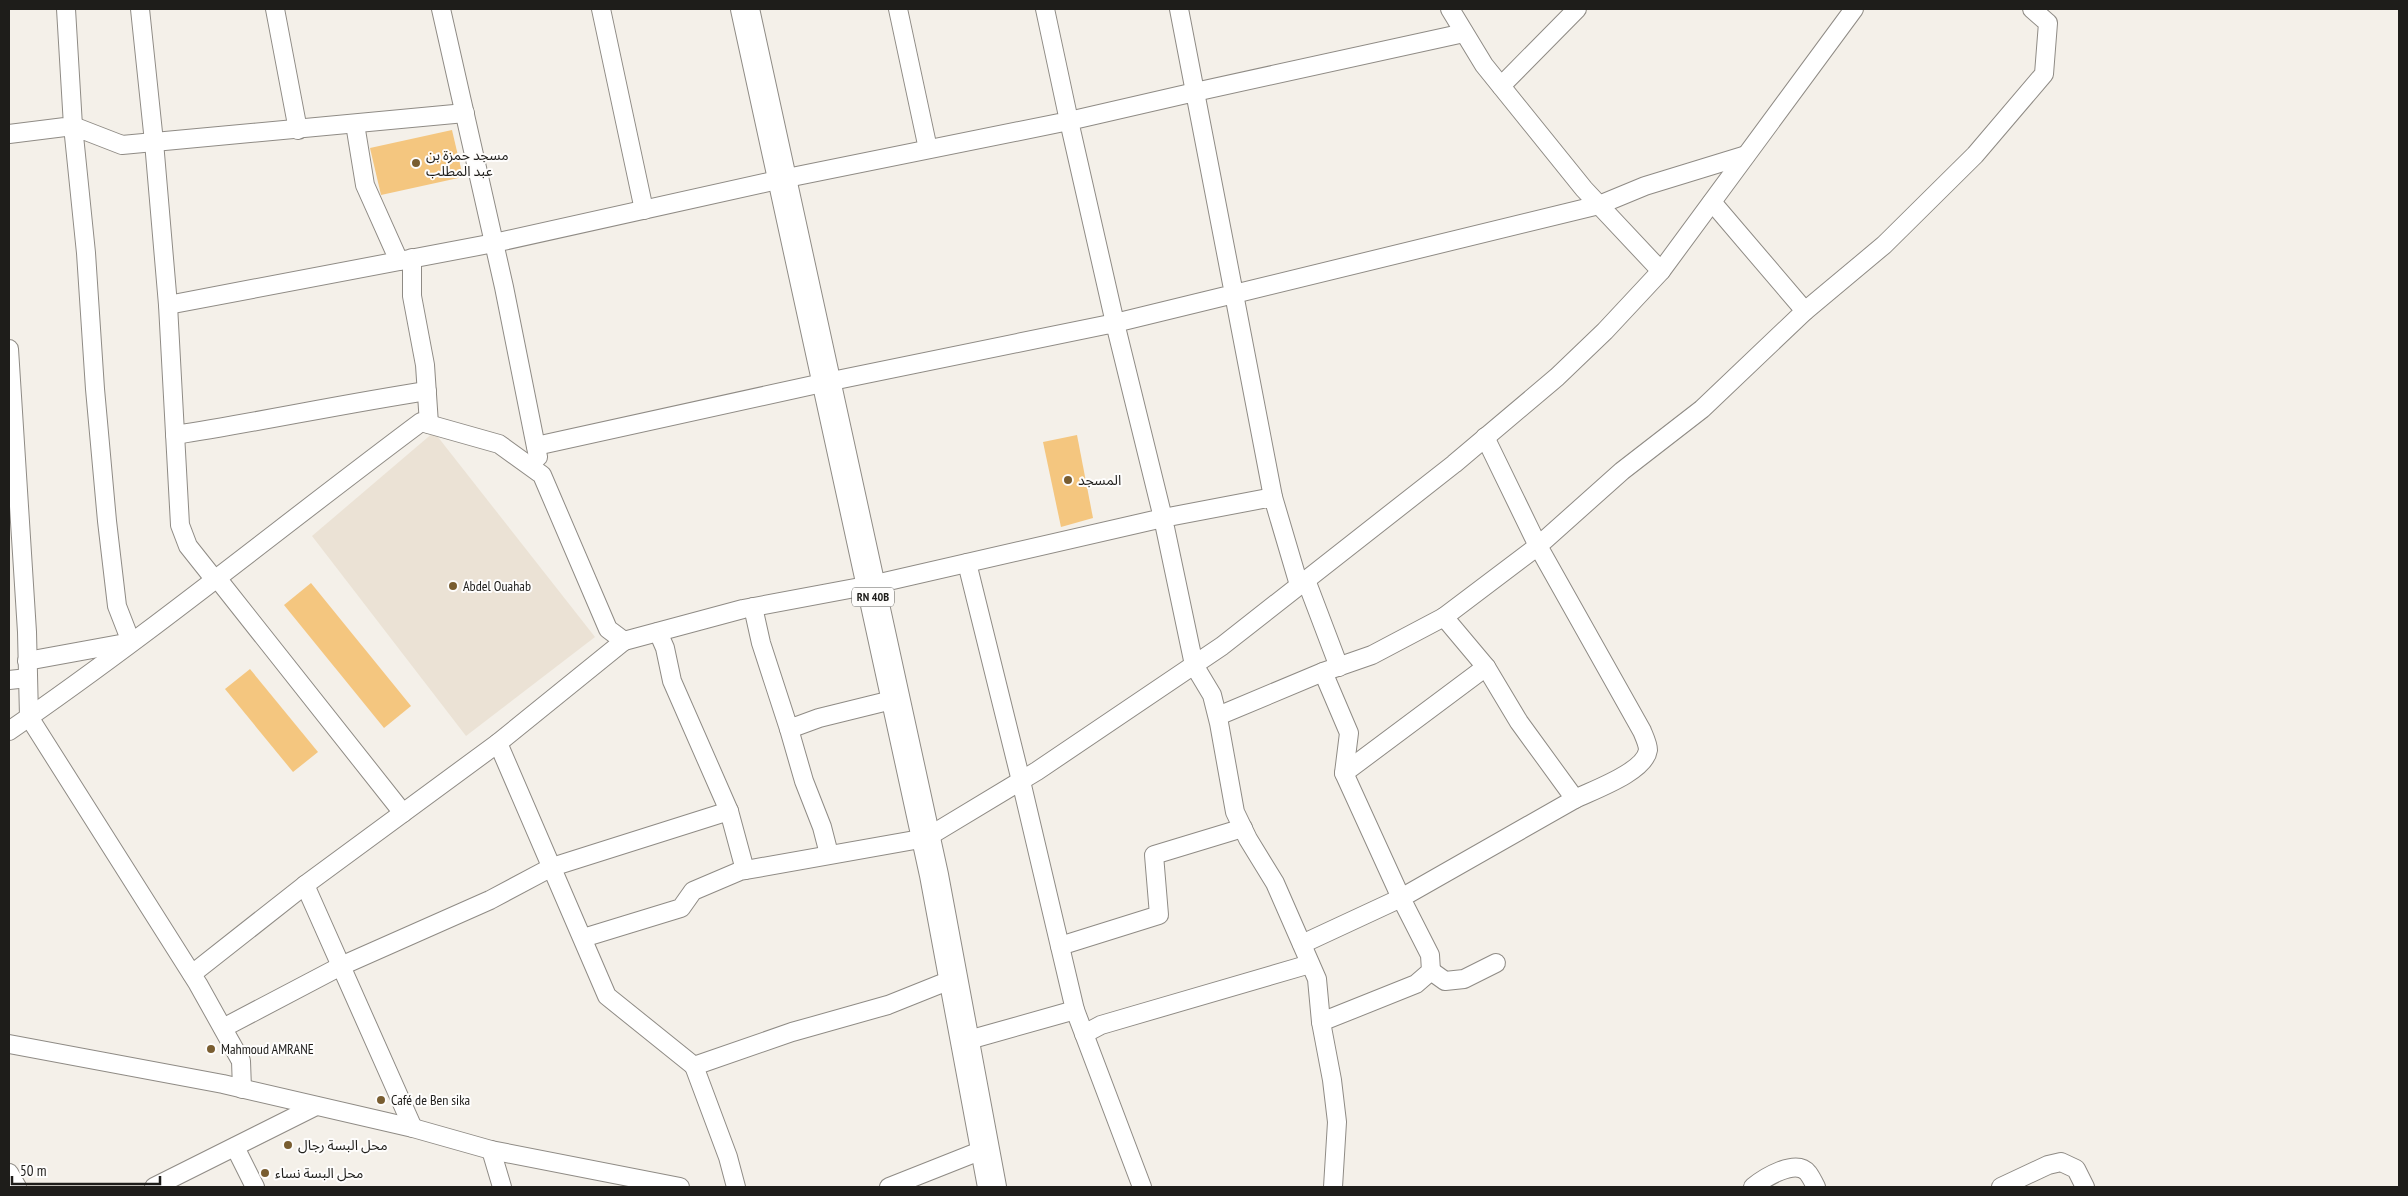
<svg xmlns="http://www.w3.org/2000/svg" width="2408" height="1196" font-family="'PT Sans Narrow','Noto Sans Arabic',sans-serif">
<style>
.built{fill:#ebe2d5}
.building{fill:#f4c67f}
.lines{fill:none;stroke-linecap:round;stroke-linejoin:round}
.minor-casing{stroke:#8f8b85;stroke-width:20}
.primary-casing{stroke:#8f8b85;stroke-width:30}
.minor{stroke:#fff;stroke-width:18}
.primary{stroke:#fff;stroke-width:28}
.poi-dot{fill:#795d30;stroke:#fefdfc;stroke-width:2}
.labels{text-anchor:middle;stroke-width:4;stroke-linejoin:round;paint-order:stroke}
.shield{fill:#fefdfc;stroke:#61605e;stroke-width:1}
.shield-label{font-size:12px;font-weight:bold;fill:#1e1d1a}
.poi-label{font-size:14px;fill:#1e1d1a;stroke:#fefdfc;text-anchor:start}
</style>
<rect width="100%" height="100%" fill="#f4f0e9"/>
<path class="built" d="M434 432 595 637 466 736 312 536Z"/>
<g class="building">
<path d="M452 130 463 177 381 195 370 148Z"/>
<path d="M1077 435 1093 518 1061 527 1043 442Z"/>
<path d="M311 583 411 706 384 728 284 605Z"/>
<path d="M250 669 318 752 293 772 225 689Z"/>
</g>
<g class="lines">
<defs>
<g id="minor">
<path d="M140 9 154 142 168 305 494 243 782 179 1069 121 1045 9"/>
<path d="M275 9 298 130"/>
<path d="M441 9 504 287 538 457"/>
<path d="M601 9 644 210"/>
<path d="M898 9 928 149"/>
<path d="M1179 9 1195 92 1464 33"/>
<path d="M1450 9 1484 65 1584 189 1661 271"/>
<path d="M1501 86 1577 9"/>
<path d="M355 124 365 185 399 261"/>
<path d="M9 134 73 126 66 9"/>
<path d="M412 258V296L425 365 429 424"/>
<path d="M168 305 180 525 188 546 215 580"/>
<path d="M1805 311 1884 245 1975 155 2044 74 2048 23 2032 9"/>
<path d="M9 349 27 632 29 717 198 984 241 1061 242 1089"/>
<path d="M175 435C259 422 342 404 427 391"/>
<path d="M1273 497 1234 294 1115 323 1069 121 1195 92 1234 294 1599 205 1645 186 1746 155"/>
<path d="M217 578 403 813"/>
<path d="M1306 580 1339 667"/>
<path d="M1299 585 1273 497 1163 518 1194 665 1212 695 1219 723 1235 812 1248 839 1275 883 1317 979 1321 1022 1332 1080 1337 1122 1333 1187"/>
<path d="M753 607 761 643 789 729 819 718 896 699"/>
<path d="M1444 617 1538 546 1485 437"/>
<path d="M658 632 665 648 672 681 729 811"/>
<path d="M27 661 131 642 117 606 107 521 95 389 86 253 73 126 122 145 465 113"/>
<path d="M9 680 28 678"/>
<path d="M1218 716 1323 672 1349 733 1344 773 1401 898 1302 944"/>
<path d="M789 729 804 781 822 827 829 854"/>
<path d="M9 731C150 634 283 525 421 422L499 444 542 475 608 629 624 641 743 609 871 585 1163 518 1115 323 827 382 536 446"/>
<path d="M498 743 607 996 694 1066"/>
<path d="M1344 773 1486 667"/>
<path d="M1575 799C1593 790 1645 772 1648 750 1648 744 1644 736 1642 731L1538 546 1622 471 1702 409 1805 311 1712 202"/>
<path d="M305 885 413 1128"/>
<path d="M583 938 681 908 693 891 740 871 926 838 1037 771 1222 646 1454 464 1557 377 1605 331 1661 271 1854 9"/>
<path d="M1060 946 1159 915 1154 855 1243 828"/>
<path d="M1431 971 1445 981 1464 979 1496 963"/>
<path d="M192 974 305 885 498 743 624 641"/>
<path d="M1075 1010 1142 1187"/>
<path d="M1321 1022 1416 984 1431 971 1430 955 1401 898 1575 799 1519 722 1486 667 1444 617 1372 655 1323 672"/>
<path d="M223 1028 341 966 490 900 552 867 729 811 745 870"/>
<path d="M1084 1034 1101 1025 1310 964"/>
<path d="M965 1041 1075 1010 1021 781 967 563"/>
<path d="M9 1044 223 1084 413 1128 491 1150 680 1187"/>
<path d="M235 1147 255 1187"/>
<path d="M491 1150 502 1187"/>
<path d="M9 1173 17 1187"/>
<path d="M154 1187 316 1106"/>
<path d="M736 1187 728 1157 694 1066 792 1032 888 1005 953 979"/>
<path d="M889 1187 985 1149"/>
<path d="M1753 1187C1764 1178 1796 1158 1808 1173 1811 1177 1814 1183 1816 1187"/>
<path d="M2001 1187 2048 1165 2061 1162 2076 1169 2085 1187"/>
</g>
<path id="primary" d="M745 9 934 875 992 1187"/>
</defs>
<use href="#minor" class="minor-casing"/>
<use href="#primary" class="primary-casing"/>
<use href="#minor" class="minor"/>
<use href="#primary" class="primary"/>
</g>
<g class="poi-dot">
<circle cx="416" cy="163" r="5"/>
<circle cx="1068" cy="480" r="5"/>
<circle cx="453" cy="586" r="5"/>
<circle cx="211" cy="1049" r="5"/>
<circle cx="381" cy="1100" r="5"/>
<circle cx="288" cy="1145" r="5"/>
<circle cx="265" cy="1173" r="5"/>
</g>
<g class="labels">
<rect class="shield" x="852" y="587.5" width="42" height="19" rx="4"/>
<g class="shield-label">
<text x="873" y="601">RN 40B</text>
</g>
<g class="poi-label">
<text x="426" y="160">مسجد حمزة بن<tspan x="426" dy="16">عبد المطلب</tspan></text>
<text x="1078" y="485">المسجد</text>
<text x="463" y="591">Abdel Ouahab</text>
<text x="221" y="1054">Mahmoud AMRANE</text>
<text x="391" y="1105">Café de Ben sika</text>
<text x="298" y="1150">محل البسة رجال</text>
<text x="275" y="1178">محل البسة نساء</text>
</g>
</g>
<rect width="2408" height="1196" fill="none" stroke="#1e1d1a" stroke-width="20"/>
<path d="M12 1176v8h148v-8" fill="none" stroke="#1e1d1a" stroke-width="2.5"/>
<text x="20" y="1176" font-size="15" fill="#1e1d1a" stroke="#fefdfc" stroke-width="4" paint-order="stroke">50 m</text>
</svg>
